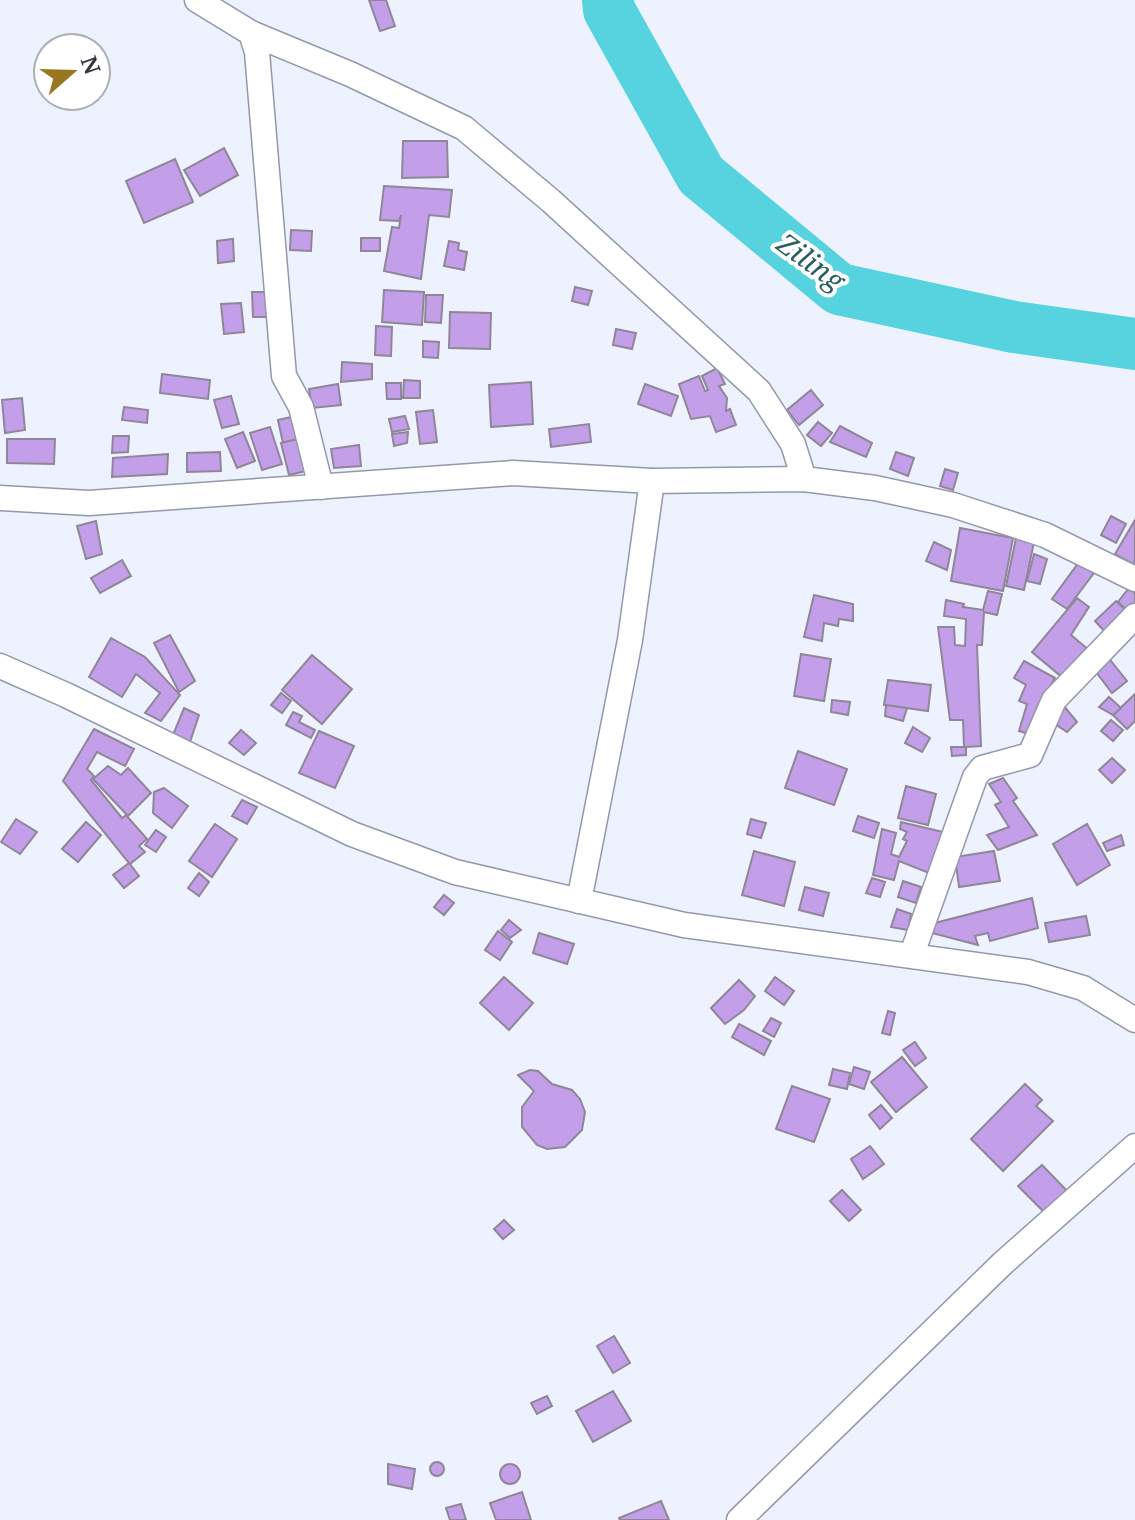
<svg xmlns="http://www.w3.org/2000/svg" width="1135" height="1520" font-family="'Noto Serif',serif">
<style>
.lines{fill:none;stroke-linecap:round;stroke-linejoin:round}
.river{stroke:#56d3df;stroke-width:52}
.building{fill:#c49fe9;stroke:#8f8698;stroke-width:2}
.street-casing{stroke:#9398aa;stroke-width:27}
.street{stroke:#fff;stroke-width:24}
.labels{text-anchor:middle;stroke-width:8;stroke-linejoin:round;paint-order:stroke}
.water-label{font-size:28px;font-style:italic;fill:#2a5e63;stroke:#fff}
</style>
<rect width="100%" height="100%" fill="#eef2fe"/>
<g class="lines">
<path class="river" d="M608 0 609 10 701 175 839 289 1014 327 1135 344"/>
</g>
<g class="building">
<path d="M369 0H386L395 26 380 31Z"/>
<path d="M403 141H447L448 177 402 178Z"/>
<path d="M224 148 238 175 200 196 184 170Z"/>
<path d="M175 159 193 202 144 223 126 181Z"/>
<path d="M384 186 452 190 449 217 429 215 421 279 384 271 392 227 399 228 401 215 399 221 380 220Z"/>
<path d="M291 230 312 231 311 251 290 250Z"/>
<rect x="361" y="238" width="19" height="13"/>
<path d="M233 239 234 261 218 263 217 241Z"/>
<path d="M449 241 459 243 458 250 467 252 464 270 444 266Z"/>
<path d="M575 287 592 291 588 305 572 301Z"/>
<path d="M384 290 424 292 422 325 382 322Z"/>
<path d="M252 292H269V317H253Z"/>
<path d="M426 295H443L441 323 425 322Z"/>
<path d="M241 303 244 332 224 334 221 304Z"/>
<path d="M450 312 491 313 490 349 449 348Z"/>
<path d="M376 326 392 327 391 356 375 355Z"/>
<path d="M616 329 636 333 632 349 613 345Z"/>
<path d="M423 341 439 342 438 358 423 357Z"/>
<path d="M342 362 372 364V379L341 382Z"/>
<path d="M717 368 725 384 719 386 727 398 726 411 730 409 736 425 716 432 710 416 691 419 679 384 699 376 705 391 708 390 702 376Z"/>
<path d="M162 374 210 380 208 399 160 393Z"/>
<path d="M404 380 420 381V398H403Z"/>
<path d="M531 382 533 424 491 427 489 385Z"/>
<path d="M386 383H401V399H387Z"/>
<path d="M338 384 341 405 312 408 309 389Z"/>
<path d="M645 384 678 396 671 416 638 404Z"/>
<path d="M811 390 823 405 799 425 787 410Z"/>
<path d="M231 396 239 424 222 428 214 400Z"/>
<path d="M22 398 25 430 5 433 2 400Z"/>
<path d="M124 407 148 410 147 423 122 420Z"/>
<path d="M433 410 437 442 420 444 416 412Z"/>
<path d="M405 416 409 429 392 432 389 419Z"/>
<path d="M291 417 297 439 283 443 278 420Z"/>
<path d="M818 422 832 433 821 446 807 435Z"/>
<path d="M589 424 591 442 551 447 549 429Z"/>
<path d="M840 426 872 443 866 457 830 442Z"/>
<path d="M270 427 282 464 262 470 250 433Z"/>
<path d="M243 432 255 461 237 468 225 439Z"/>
<path d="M408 432 407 443 394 446 392 434Z"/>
<path d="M113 436H129L128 452 112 453Z"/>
<path d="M7 439H55L54 464 7 463Z"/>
<path d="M298 439 306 471 289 475 281 443Z"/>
<path d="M359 445 361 466 334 468 331 449Z"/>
<path d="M220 452 221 471 187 472V453Z"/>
<path d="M896 452 914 458 908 476 890 469Z"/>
<path d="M168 454 167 474 112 477 113 458Z"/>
<path d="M945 469 958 473 953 490 940 486Z"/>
<path d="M1111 516 1126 524 1116 543 1101 535Z"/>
<path d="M1135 520V560L1133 564 1115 554Z"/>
<path d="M96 521 102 554 86 559 77 526Z"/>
<path d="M960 528 1013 538 1003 591 951 581Z"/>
<path d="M1016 538 1034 542 1024 590 1006 586Z"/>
<path d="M934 542 951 550 947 570 926 561Z"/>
<path d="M1034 554 1047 559 1040 584 1027 581Z"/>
<path d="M1082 558 1097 569 1067 609 1052 599Z"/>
<path d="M122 560 131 576 100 593 91 578Z"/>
<path d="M1129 588 1135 593V607L1130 613 1118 602Z"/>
<path d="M988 591 1002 594 997 615 984 612 982 645H977L981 746 966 747V755L952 756 951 747H964L963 720H950L938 627H954L955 645 965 646 966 619 944 616 946 600 964 604 963 607 983 610Z"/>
<path d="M814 595 853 604V621L839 619 838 626 824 623 822 641 804 637Z"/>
<path d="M1077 598 1089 607 1071 635 1089 650 1063 678 1032 652Z"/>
<path d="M1116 601 1130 614 1108 635 1095 621Z"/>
<path d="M170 635 195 681 179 692 154 643Z"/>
<path d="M111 638 145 657 180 695 161 721 145 713 160 693 136 674 122 697 89 677Z"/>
<path d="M801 654 831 659 824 701 794 696Z"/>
<path d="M312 655 352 689 322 724 282 690Z"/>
<path d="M1107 656 1127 681 1112 693 1093 668Z"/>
<path d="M1024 661 1055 678 1045 695 1036 736 1019 731 1027 704 1019 701 1026 685 1014 678Z"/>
<path d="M888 680 931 685 928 711 884 705Z"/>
<path d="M281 693 291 701 282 713 271 705Z"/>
<path d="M1135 694V721L1127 729 1113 715Z"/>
<path d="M1109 697 1121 708 1113 715 1099 707Z"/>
<path d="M832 700 850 702 848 715 831 712Z"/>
<path d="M1059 700 1077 722 1067 732 1052 722Z"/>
<path d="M886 705 907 708 903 721 885 716Z"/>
<path d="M184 708 199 715 190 742 173 735Z"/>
<path d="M293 712 302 716 299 722 315 730 311 738 286 725Z"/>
<path d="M1111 720 1123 730 1113 741 1101 731Z"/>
<path d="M913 727 930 738 922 752 905 743Z"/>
<path d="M94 729 134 749 125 766 97 752 87 769 94 776 91 780 122 818 126 815 147 839 139 846 145 852 130 864 139 876 124 888 113 875 129 863 63 781Z"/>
<path d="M241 730 256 743 244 755 229 743Z"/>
<path d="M319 731 354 746 335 788 299 773Z"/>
<path d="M798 751 847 769 834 805 785 788Z"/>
<path d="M1112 758 1125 770 1112 783 1099 770Z"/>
<path d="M108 766 121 775 128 768 151 793 128 816 93 779Z"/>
<path d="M1003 778 1017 798 1013 801 1037 835 998 850 987 835 1009 827 995 805 1001 802 989 784Z"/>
<path d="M906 786 936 794 928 825 898 818Z"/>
<path d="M164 788 188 806 172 828 153 813 154 792Z"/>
<path d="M242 800 257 807 247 824 232 816Z"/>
<path d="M858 816 879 823 874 838 853 831Z"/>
<path d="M16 819 37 832 20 854 1 842Z"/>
<path d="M751 819 766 823 761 838 747 834Z"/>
<path d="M86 822 101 835 78 862 62 849Z"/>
<path d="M901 822 947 833 929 873 899 861 894 880 873 875 882 829 896 833 891 854 899 857 907 841 903 839 907 832 900 829Z"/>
<path d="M215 824 237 839 212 877 189 861Z"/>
<path d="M1087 824 1110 865 1077 885 1053 844Z"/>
<path d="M156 830 166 837 156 852 145 845Z"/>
<path d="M1121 835 1124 845 1107 851 1103 843Z"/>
<path d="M754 851 795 862 784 906 742 895Z"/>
<path d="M994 851 1000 881 959 887 955 857Z"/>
<path d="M199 873 209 882 199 896 188 888Z"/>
<path d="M872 878 885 882 880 897 866 893Z"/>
<path d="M903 881 921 887 916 903 898 897Z"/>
<path d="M805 887 829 893 823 916 799 910Z"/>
<path d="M444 895 454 903 444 915 434 907Z"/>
<path d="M1032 898 1038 928 990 941 988 933 975 936 978 945 928 932 935 923Z"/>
<path d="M897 909 911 914 908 930 891 927Z"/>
<path d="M1086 916 1090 935 1049 942 1045 923Z"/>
<path d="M509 920 521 930 510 938 501 930Z"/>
<path d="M498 931 512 942 500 960 485 950Z"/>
<path d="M539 933 574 944 567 964 533 953Z"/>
<path d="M504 977 533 1003 509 1030 480 1003Z"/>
<path d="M775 977 794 991 784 1005 765 991Z"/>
<path d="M739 980 755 996 744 1010 725 1024 711 1008Z"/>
<path d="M888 1011 895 1013 890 1035 882 1033Z"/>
<path d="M771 1018 781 1023 774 1037 763 1031Z"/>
<path d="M739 1024 771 1041 764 1055 732 1037Z"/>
<path d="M915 1042 926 1058 915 1066 903 1050Z"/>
<path d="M902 1057 927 1087 896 1112 871 1082Z"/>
<path d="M854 1067 870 1072 864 1089 849 1084Z"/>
<path d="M833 1069 850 1073 847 1089 829 1085Z"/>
<path d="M530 1070 538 1071 552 1084 572 1090 580 1099 585 1112 582 1130 565 1147 547 1149 537 1145 522 1127V1107L534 1091 518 1075Z"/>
<path d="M1025 1084 1042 1100 1036 1106 1053 1121 1003 1171 971 1139Z"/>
<path d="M792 1086 830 1099 814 1142 776 1129Z"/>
<path d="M881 1105 892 1118 880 1129 869 1115Z"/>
<path d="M870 1146 884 1164 863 1179 851 1159Z"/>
<path d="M1042 1165 1071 1195 1048 1216 1018 1186Z"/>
<path d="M842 1190 861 1210 849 1221 830 1201Z"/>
<path d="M504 1220 514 1230 503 1239 494 1229Z"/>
<path d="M614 1336 630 1363 613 1373 597 1346Z"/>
<path d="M613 1391 631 1421 593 1442 576 1411Z"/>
<path d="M547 1396 552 1406 537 1414 531 1403Z"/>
<circle cx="437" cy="1469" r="7"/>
<circle cx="510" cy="1474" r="10"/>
<path d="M388 1464 415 1469 412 1489 388 1484Z"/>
<path d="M522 1492 531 1520H496L490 1503Z"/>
<path d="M661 1501 669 1520H620L619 1518Z"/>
<path d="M461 1504 466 1520H450L446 1508Z"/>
</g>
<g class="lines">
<defs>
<g id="street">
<path d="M197 0 251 33 350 74 464 128 551 201 759 391 793 444 804 479"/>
<path d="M251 33 257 52 284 376 301 407 321 487"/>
<path d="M0 498 89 503 513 473 652 481 804 479 875 488 953 505 1045 535 1135 579"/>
<path d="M0 666 66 695 352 834 455 872 684 925 1028 972 1083 988 1135 1020"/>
<path d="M579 901 630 640 652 481"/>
<path d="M912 954 975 777 982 768 1030 755 1054 700 1135 616"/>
<path d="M739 1520 1003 1263 1135 1146"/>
</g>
</defs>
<use href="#street" class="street-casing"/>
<use href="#street" class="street"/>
</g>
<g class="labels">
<g class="water-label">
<text transform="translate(811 262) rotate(36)" y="10">Ziling</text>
</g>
</g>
<g transform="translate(72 72) rotate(70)"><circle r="38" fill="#ffffff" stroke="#aeafb1" stroke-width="2"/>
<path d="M0-6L14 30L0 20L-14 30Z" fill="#997620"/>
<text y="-12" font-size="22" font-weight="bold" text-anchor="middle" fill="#34363d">N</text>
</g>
</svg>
